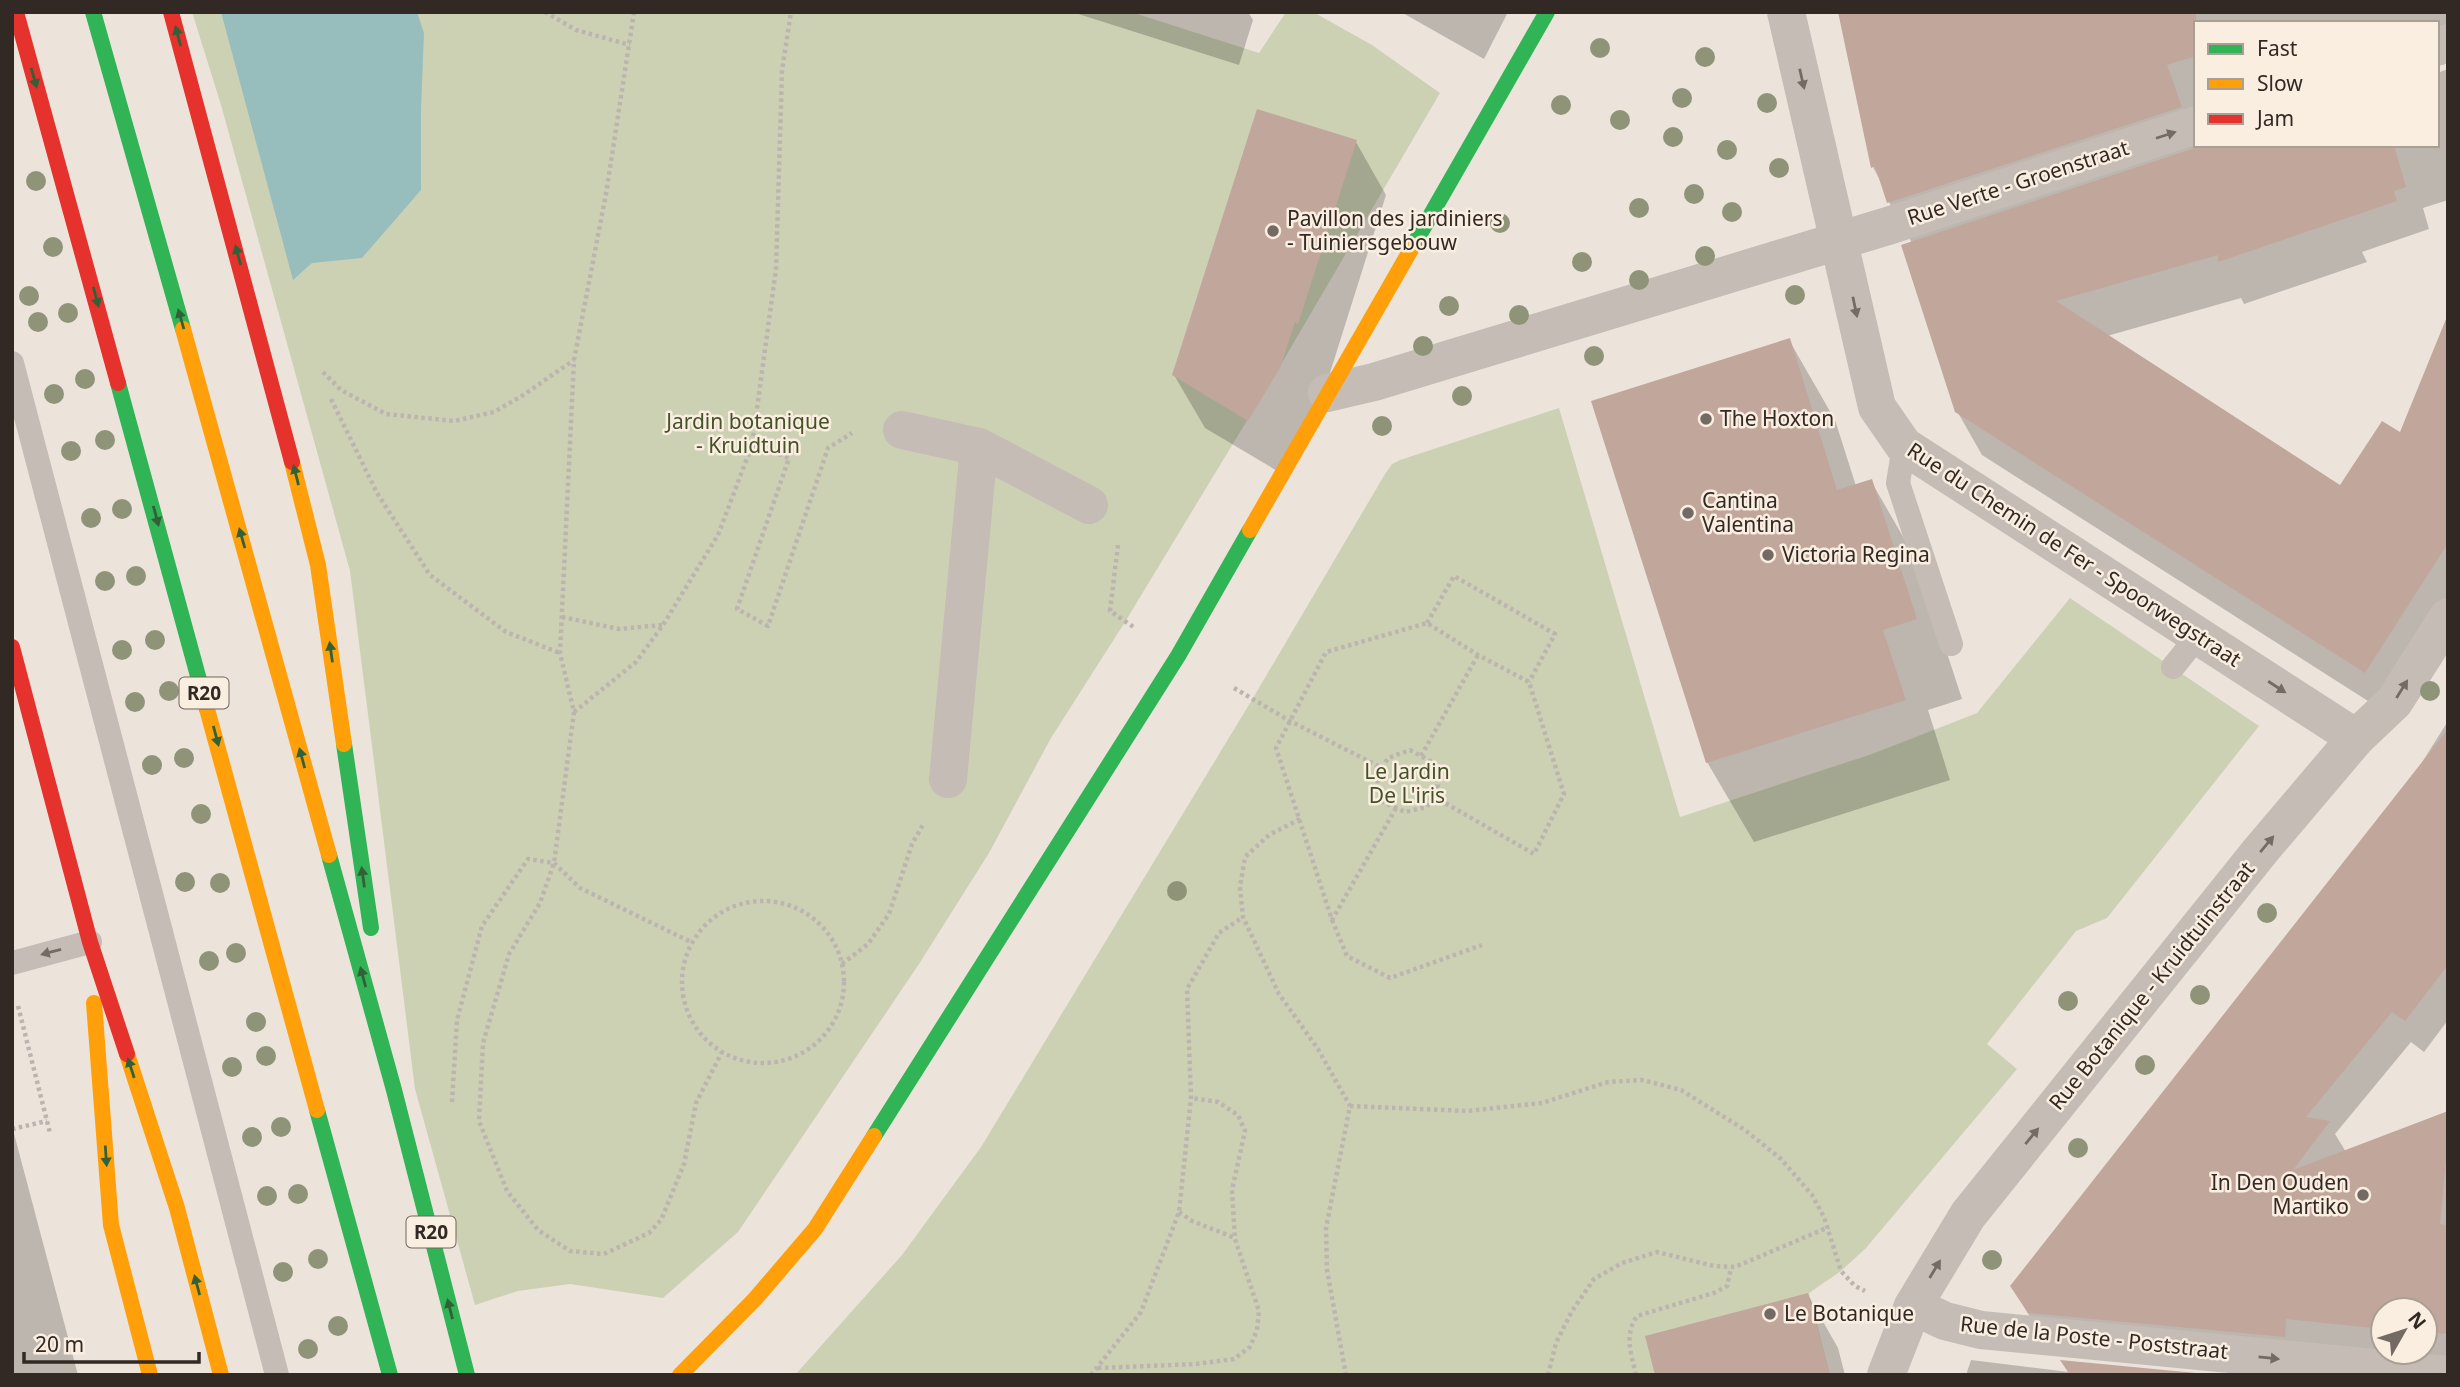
<svg xmlns="http://www.w3.org/2000/svg" width="2460" height="1387" font-family="'Noto Sans',sans-serif">
<style>
.green{fill:#cdd1b4}
.water{fill:#97bebd}
.shadow{fill:#0003;fill-rule:evenodd}
.building{fill:#c1a69c}
.lines{fill:none;stroke-linecap:round;stroke-linejoin:round}
.path{stroke:#bcb4ae;stroke-width:4.5;stroke-dasharray:3.5 3.5;stroke-linecap:butt}
.lane{stroke:#c4bcb5;stroke-width:24}
.street{stroke:#c4bcb5;stroke-width:38}
.fast{stroke:#30b455;stroke-width:16}
.slow{stroke:#ff9f0a;stroke-width:16}
.jam{stroke:#e5322d;stroke-width:16}
.tree{fill:#8f9478}
.oneway{fill:#326138}
.oneway2{fill:#746b65}
.poi-dot{fill:#746a64;stroke:#faeee1;stroke-width:2.5}
.labels{text-anchor:middle;stroke-width:5;stroke-linejoin:round;paint-order:stroke}
.shield{fill:#faeee1;stroke:#6f645d;stroke-width:2}
.shield-label{font-size:19px;font-weight:bold;fill:#332924}
.street-label{font-size:21px;fill:#332924;stroke:#faeee1}
.poi-label{font-size:21px;fill:#332924;stroke:#faeee1;text-anchor:start}
.park-label{font-size:21px;fill:#435327;stroke:#faeee1}
</style>
<rect width="100%" height="100%" fill="#ece4db"/>
<g class="green">
<path d="M192 12H1131L1259 53 1286 12H1313L1372 45 1440 93 1280 366 1125 622 1051 738 989 853 919 964 738 1232 663 1298 570 1284 518 1291 475 1305 415 1089 350 571 221 105Z"/>
<path d="M1559 408 1680 817 1872 754 1977 713 2070 598 2259 726 2107 918 2076 931 1987 1044 2017 1069 1866 1248 1841 1271 1809 1293 1830 1375H795L902 1255 981 1147 1253 698 1385 474 1392 464 1400 460Z"/>
</g>
<path class="water" d="M221 12H417L424 33 421 109V190L362 258 312 263 293 280Z"/>
<g class="shadow">
<path d="M1072 12H1248L1253 20 1239 65Z"/>
<path d="M1401 12H1508L1484 59Z"/>
<path d="M1840 12H2448V30L2437 33V23H2196V145H2437V73L2448 69V200L2423 208 2429 229 2362 252 2367 262 2244 304 2241 298 2107 336 2341 487 2401 435 2448 317V624L2390 715 1982 455 1957 411 1912 243 1889 202 1883 186 1873 167Z"/>
<path d="M1356 142 1386 195 1329 376 1279 472 1205 428 1174 375Z"/>
<path d="M1789 340 1835 420 1856 486 1871 481 1917 561 1962 699 1928 710 1950 780 1754 842 1707 762Z"/>
<path d="M2448 721V1020L2424 1052 2411 1042 2335 1134 2346 1152 2448 1113V1375L2030 1317 2012 1286 2416 772ZM2383 1310H2425V1352H2383Z"/>
<path d="M12 1126 78 1375H12Z"/>
<path d="M1808 1295 1838 1348 1845 1375H1657Z"/>
<path d="M1971 1360 2069 1372 2199 1375H1966Z"/>
</g>
<g class="building">
<path d="M1838 12H2196V56L2167 65 2182 107 1887 203 1875 166 1871 168Z"/>
<path d="M1257 109 1357 140 1298 324 1295 322 1280 368 1248 421 1172 375Z"/>
<path d="M2204 145H2394L2406 187 2394 191 2397 201 2218 262V255L2056 301 2340 485 2382 421 2400 432 2446 319H2448V543L2365 673 1955 412 1901 245Z"/>
<path d="M1790 338 1837 490 1872 479 1917 619 1883 630 1906 700 1706 763 1591 401Z"/>
<path d="M2448 729V965L2405 1021 2392 1012 2306 1117 2330 1121 2293 1170 2448 1111V1139L2440 1224 2448 1225V1334L2425 1332V1310H2383V1329L2286 1319 2285 1337 2028 1313 2010 1286Z"/>
<path d="M1808 1293 1830 1375H1655L1645 1336Z"/>
<path d="M2060 1360 2217 1375H2070Z"/>
</g>
<g class="lines">
<g class="path">
<path d="M545 12 576 30 630 45"/>
<path d="M634 12 606 194 574 360 560 653 574 712 554 863 540 903 509 954 483 1043 479 1121 507 1191 538 1230 570 1251 604 1254 649 1233 661 1220 684 1164 696 1103 722 1052"/>
<path d="M323 372 341 390 386 414 454 421 494 412 525 394 574 360"/>
<path d="M331 399 377 493 430 575 506 632 560 653"/>
<path d="M752 445 789 458 737 609 768 626 828 448 852 433"/>
<path d="M1118 545 1110 611 1135 628"/>
<path d="M562 617 619 629 662 625"/>
<path d="M1427 623 1454 576 1555 634 1529 682"/>
<path d="M1234 688 1290 721 1382 768 1388 758 1410 750 1432 762 1438 785 1427 807 1405 812 1383 802 1377 779 1382 768"/>
<path d="M574 712 636 662 663 625 718 535 752 445 776 269 782 71 791 12"/>
<path d="M1421 756 1478 655"/>
<path d="M1396 808 1332 920 1276 748 1326 652 1427 623 1478 655 1529 682 1564 794 1534 854 1433 796"/>
<path d="M1300 819 1269 835 1245 857 1240 887 1243 917 1279 994 1318 1049 1350 1106 1326 1228 1327 1270 1346 1375"/>
<circle cx="763" cy="982" r="81"/>
<path d="M1332 920 1347 956 1390 978 1482 945"/>
<path d="M842 964 868 944 889 914 912 844 924 823"/>
<path d="M18 1006 50 1133"/>
<path d="M452 1102 457 1020 482 926 528 859 554 863 580 888 691 942"/>
<path d="M1350 1106 1467 1111 1542 1103 1608 1082 1642 1080 1681 1090 1745 1130 1781 1159 1812 1195 1824 1217 1841 1271 1855 1286 1865 1291"/>
<path d="M12 1129 47 1121"/>
<path d="M1179 1212 1192 1221 1235 1238"/>
<path d="M1098 1368 1196 1364 1234 1359 1250 1347 1257 1330 1259 1311 1235 1239 1232 1190 1245 1131 1238 1115 1218 1102 1191 1098"/>
<path d="M1091 1375 1141 1312 1179 1212 1191 1098 1187 989 1219 933 1243 917"/>
<path d="M1548 1375 1556 1343 1572 1311 1594 1279 1622 1263 1657 1252 1714 1266 1735 1267 1829 1227"/>
<path d="M1636 1375C1631 1353 1624 1335 1637 1316L1714 1293 1727 1286 1731 1268"/>
</g>
<g class="lane">
<path d="M12 363 277 1375"/>
<path d="M1904 446 1898 483 1951 644"/>
<path d="M2173 667 2198 636"/>
<path d="M12 963 90 942"/>
</g>
<g class="street">
<path d="M1786 12 1877 407 1904 446 2356 738"/>
<path d="M2437 47 2448 43"/>
<path d="M1327 393 1374 382 1891 225 2196 125"/>
<path d="M902 430 979 447 1089 505"/>
<path d="M948 779 979 447"/>
<path d="M1913 1306 1945 1321 1981 1330 2447 1375"/>
<path d="M1886 1375 1913 1306 1968 1215 2261 850 2356 738 2394 702 2448 617"/>
</g>
<g class="fast">
<path d="M93 12 183 329"/>
<path d="M1413 246 1547 12"/>
<path d="M118 383 207 709"/>
<path d="M344 744 371 928"/>
<path d="M329 855 394 1090 467 1375"/>
<path d="M317 1110 390 1375"/>
<path d="M874 1136 1178 656 1250 530"/>
</g>
<g class="slow">
<path d="M183 329 329 855"/>
<path d="M292 462 318 565 344 744"/>
<path d="M1250 530 1413 246"/>
<path d="M207 709 317 1110"/>
<path d="M94 1003 111 1225 150 1375"/>
<path d="M127 1054 177 1208 221 1375"/>
<path d="M680 1375 755 1299 815 1229 874 1136"/>
</g>
<g class="jam">
<path d="M16 12 118 383"/>
<path d="M171 12 292 462"/>
<path d="M12 647 90 942 127 1054"/>
</g>
</g>
<g class="tree">
<circle cx="1600" cy="48" r="10"/>
<circle cx="1705" cy="57" r="10"/>
<circle cx="1682" cy="98" r="10"/>
<circle cx="1767" cy="103" r="10"/>
<circle cx="1561" cy="105" r="10"/>
<circle cx="1620" cy="120" r="10"/>
<circle cx="1673" cy="137" r="10"/>
<circle cx="1727" cy="150" r="10"/>
<circle cx="1779" cy="168" r="10"/>
<circle cx="36" cy="181" r="10"/>
<circle cx="1694" cy="194" r="10"/>
<circle cx="1639" cy="208" r="10"/>
<circle cx="1732" cy="212" r="10"/>
<circle cx="1500" cy="223" r="10"/>
<circle cx="53" cy="247" r="10"/>
<circle cx="1705" cy="256" r="10"/>
<circle cx="1582" cy="262" r="10"/>
<circle cx="1639" cy="280" r="10"/>
<circle cx="1795" cy="295" r="10"/>
<circle cx="29" cy="296" r="10"/>
<circle cx="1449" cy="306" r="10"/>
<circle cx="68" cy="313" r="10"/>
<circle cx="1519" cy="315" r="10"/>
<circle cx="38" cy="322" r="10"/>
<circle cx="1423" cy="346" r="10"/>
<circle cx="1594" cy="356" r="10"/>
<circle cx="85" cy="379" r="10"/>
<circle cx="54" cy="394" r="10"/>
<circle cx="1462" cy="396" r="10"/>
<circle cx="1382" cy="426" r="10"/>
<circle cx="105" cy="440" r="10"/>
<circle cx="71" cy="451" r="10"/>
<circle cx="122" cy="509" r="10"/>
<circle cx="91" cy="518" r="10"/>
<circle cx="136" cy="576" r="10"/>
<circle cx="105" cy="581" r="10"/>
<circle cx="155" cy="640" r="10"/>
<circle cx="122" cy="650" r="10"/>
<circle cx="169" cy="691" r="10"/>
<circle cx="2430" cy="691" r="10"/>
<circle cx="135" cy="702" r="10"/>
<circle cx="184" cy="758" r="10"/>
<circle cx="152" cy="765" r="10"/>
<circle cx="201" cy="814" r="10"/>
<circle cx="185" cy="882" r="10"/>
<circle cx="220" cy="883" r="10"/>
<circle cx="1177" cy="891" r="10"/>
<circle cx="2267" cy="913" r="10"/>
<circle cx="236" cy="953" r="10"/>
<circle cx="209" cy="961" r="10"/>
<circle cx="2200" cy="995" r="10"/>
<circle cx="2068" cy="1001" r="10"/>
<circle cx="256" cy="1022" r="10"/>
<circle cx="266" cy="1056" r="10"/>
<circle cx="2145" cy="1065" r="10"/>
<circle cx="232" cy="1067" r="10"/>
<circle cx="281" cy="1127" r="10"/>
<circle cx="252" cy="1137" r="10"/>
<circle cx="2078" cy="1148" r="10"/>
<circle cx="298" cy="1194" r="10"/>
<circle cx="267" cy="1196" r="10"/>
<circle cx="318" cy="1259" r="10"/>
<circle cx="1992" cy="1260" r="10"/>
<circle cx="283" cy="1272" r="10"/>
<circle cx="338" cy="1326" r="10"/>
<circle cx="308" cy="1349" r="10"/>
</g>
<defs><path id="oneway-solid" d="M-6-.8H1V-3.2L6.5 0L1 3.2V.8H-6Z" transform="scale(1.75)"/></defs>
<g class="oneway">
<use href="#oneway-solid" transform="translate(178 36) rotate(-105)"/>
<use href="#oneway-solid" transform="translate(34 78) rotate(74)"/>
<use href="#oneway-solid" transform="translate(238 255) rotate(-105)"/>
<use href="#oneway-solid" transform="translate(96 297) rotate(75)"/>
<use href="#oneway-solid" transform="translate(181 319) rotate(-106)"/>
<use href="#oneway-solid" transform="translate(296 475) rotate(-104)"/>
<use href="#oneway-solid" transform="translate(156 516) rotate(75)"/>
<use href="#oneway-solid" transform="translate(242 538) rotate(-106)"/>
<use href="#oneway-solid" transform="translate(331 652) rotate(-98)"/>
<use href="#oneway-solid" transform="translate(216 736) rotate(75)"/>
<use href="#oneway-solid" transform="translate(302 758) rotate(-105)"/>
<use href="#oneway-solid" transform="translate(363 877) rotate(-98)"/>
<use href="#oneway-solid" transform="translate(363 977) rotate(-105)"/>
<use href="#oneway-solid" transform="translate(131 1068) rotate(-108)"/>
<use href="#oneway-solid" transform="translate(106 1156) rotate(86)"/>
<use href="#oneway-solid" transform="translate(197 1285) rotate(-105)"/>
<use href="#oneway-solid" transform="translate(450 1309) rotate(-104)"/>
</g>
<g class="oneway2">
<use href="#oneway-solid" transform="translate(1802 79) rotate(77)"/>
<use href="#oneway-solid" transform="translate(2166 135) rotate(-18)"/>
<use href="#oneway-solid" transform="translate(1855 307) rotate(78)"/>
<use href="#oneway-solid" transform="translate(2277 687) rotate(33)"/>
<use href="#oneway-solid" transform="translate(2402 689) rotate(-58)"/>
<use href="#oneway-solid" transform="translate(2267 844) rotate(-50)"/>
<use href="#oneway-solid" transform="translate(51 952) rotate(165)"/>
<use href="#oneway-solid" transform="translate(2032 1136) rotate(-51)"/>
<use href="#oneway-solid" transform="translate(1935 1269) rotate(-59)"/>
<use href="#oneway-solid" transform="translate(2269 1358) rotate(6)"/>
</g>
<g class="poi-dot">
<circle cx="1273" cy="231" r="7"/>
<circle cx="1706" cy="419" r="7"/>
<circle cx="1688" cy="513" r="7"/>
<circle cx="1768" cy="555" r="7"/>
<circle cx="2363" cy="1195" r="7"/>
<circle cx="1770" cy="1314" r="7"/>
</g>
<g class="labels">
<g class="shield">
<rect x="179.5" y="677.5" width="49" height="31" rx="5"/>
<rect x="406.5" y="1216.5" width="49" height="31" rx="5"/>
</g>
<g class="shield-label">
<text x="204" y="700">R20</text>
<text x="431" y="1239">R20</text>
</g>
<g class="street-label">
<text transform="translate(2018 183) rotate(-18)" y="7">Rue Verte - Groenstraat</text>
<text transform="translate(2074 555) rotate(33)" y="7">Rue du Chemin de Fer - Spoorwegstraat</text>
<text transform="translate(2152 986) rotate(-51)" y="7">Rue Botanique - Kruidtuinstraat</text>
<text transform="translate(2094 1338) rotate(6)" y="7">Rue de la Poste - Poststraat</text>
</g>
<g class="poi-label">
<text x="1287" y="226">Pavillon des jardiniers<tspan x="1287" dy="24">- Tuiniersgebouw</tspan></text>
<text x="1720" y="426">The Hoxton</text>
<text x="1702" y="508">Cantina<tspan x="1702" dy="24">Valentina</tspan></text>
<text x="1782" y="562">Victoria Regina</text>
<text x="2349" y="1190" text-anchor="end">In Den Ouden<tspan x="2349" dy="24">Martiko</tspan></text>
<text x="1784" y="1321">Le Botanique</text>
</g>
<g class="park-label">
<text x="748" y="429">Jardin botanique<tspan x="748" dy="24">- Kruidtuin</tspan></text>
<text x="1407" y="779">Le Jardin<tspan x="1407" dy="24">De L'iris</tspan></text>
</g>
</g>
<rect width="2460" height="1387" fill="none" stroke="#332924" stroke-width="28"/>
<rect x="2194" y="21" width="245" height="126" fill="#faeee1" stroke="#aa9f95" stroke-width="2"/>
<rect x="2208" y="44" width="35" height="10" fill="#30b455" stroke="#aa9f95" stroke-width="2"/>
<text x="2257" y="56" font-size="21" fill="#332924">Fast</text>
<rect x="2208" y="79" width="35" height="10" fill="#ff9f0a" stroke="#aa9f95" stroke-width="2"/>
<text x="2257" y="91" font-size="21" fill="#332924">Slow</text>
<rect x="2208" y="114" width="35" height="10" fill="#e5322d" stroke="#aa9f95" stroke-width="2"/>
<text x="2257" y="126" font-size="21" fill="#332924">Jam</text>
<g transform="translate(2404 1331) rotate(51)"><circle r="33" fill="#faeee1" stroke="#aa9f95" stroke-width="2"/>
<path d="M0-5L12 26L0 18L-12 26Z" fill="#746a64"/>
<text y="-10" font-size="19" font-weight="bold" text-anchor="middle" fill="#332924">N</text>
</g>
<path d="M24 1352v10h175v-10" fill="none" stroke="#332924" stroke-width="3.5"/>
<text x="35" y="1352" font-size="21" fill="#332924" stroke="#faeee1" stroke-width="5" paint-order="stroke">20 m</text>
</svg>
